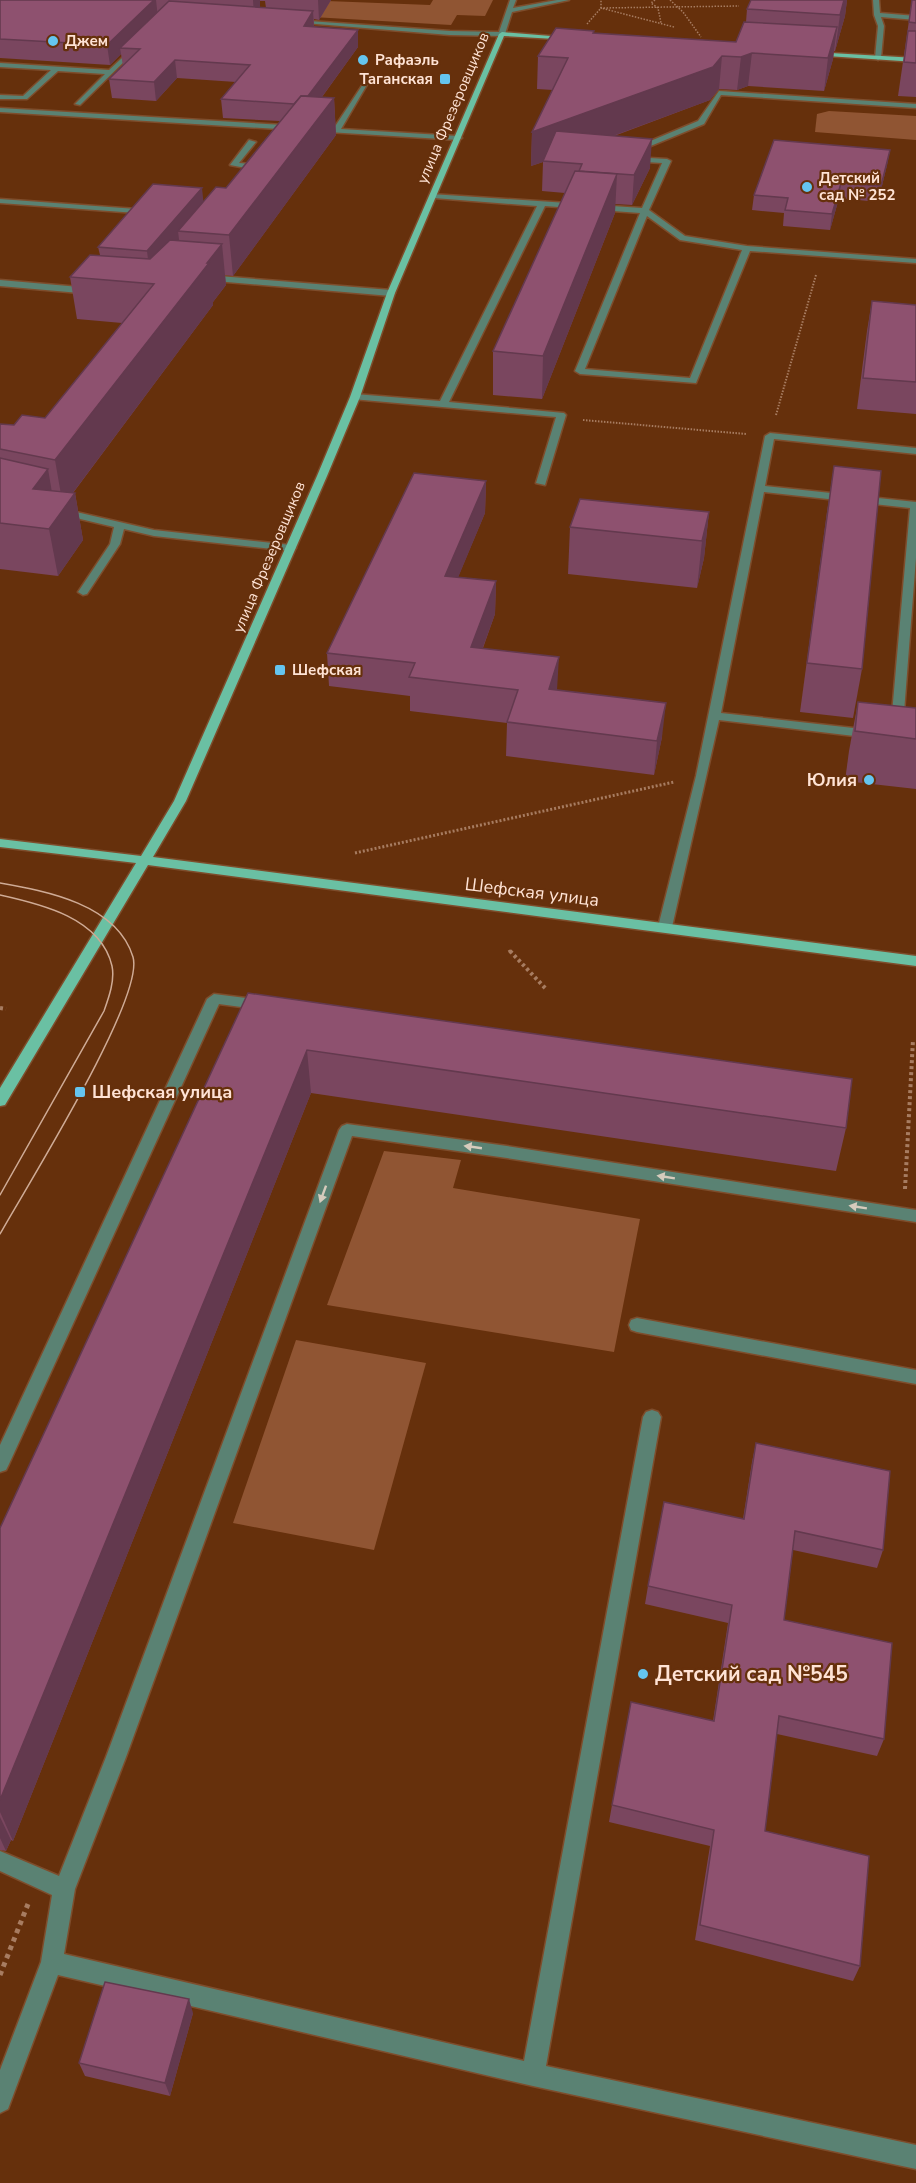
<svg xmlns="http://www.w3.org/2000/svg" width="916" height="2183" font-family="'Nunito Sans',sans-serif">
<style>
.green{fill:#905533}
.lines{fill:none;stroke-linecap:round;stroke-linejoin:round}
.minor-casing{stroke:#7e4d2c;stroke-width:3}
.major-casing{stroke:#7e4d2c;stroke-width:3}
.path-far4{stroke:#a77c61;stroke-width:1.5;stroke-dasharray:1.5 1.5;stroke-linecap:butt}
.path-far3{stroke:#a77c61;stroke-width:2;stroke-dasharray:1.5 1.5;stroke-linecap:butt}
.path-far2{stroke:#a77c61;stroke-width:3;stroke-dasharray:2 2;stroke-linecap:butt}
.path-far1{stroke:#a77c61;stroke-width:4;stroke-dasharray:3 3;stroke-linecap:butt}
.path{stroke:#a77c61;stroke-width:5;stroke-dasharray:4.5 4.5;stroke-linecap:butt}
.minor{fill:#5a8273;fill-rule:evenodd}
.major{fill:#6ac0a3;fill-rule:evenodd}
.tram{stroke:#cfab96;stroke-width:1.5}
.wall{fill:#7a465f;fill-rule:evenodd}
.shaded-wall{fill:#63394e}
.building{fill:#8e516f;stroke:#63394e;stroke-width:1.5}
.oneway{fill:#d6cbbc}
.poi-dot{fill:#65c5ef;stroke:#66300c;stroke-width:2}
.labels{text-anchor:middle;stroke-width:4.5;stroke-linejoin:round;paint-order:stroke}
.far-poi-label{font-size:15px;font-weight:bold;fill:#ffe3d5;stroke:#66300c;text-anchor:start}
.far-street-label{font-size:15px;fill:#ffe3d5;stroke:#66300c}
.poi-label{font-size:18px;font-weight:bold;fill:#ffe3d5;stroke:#66300c;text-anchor:end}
.street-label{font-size:18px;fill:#ffe3d5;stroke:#66300c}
.near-poi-label{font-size:21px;font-weight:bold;fill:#ffe3d5;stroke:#66300c;text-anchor:start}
</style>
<rect width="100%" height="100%" fill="#66300c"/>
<g class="green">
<path d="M301 0 430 5 433 0H493L485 16 457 15 451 25 295 16Z"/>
<path d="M829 111 916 116V140L815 132 817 114Z"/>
<path d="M384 1151 461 1160 453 1188 640 1219 614 1352 327 1305Z"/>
<path d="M296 1340 426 1363 374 1550 233 1523Z"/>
</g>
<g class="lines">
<defs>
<g id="minor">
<path d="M510 0H516L513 8 557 0H569L512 12 505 34 502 36 450 35 292 22 295 20 450 31 499 32Z"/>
<path d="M873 0H879L880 13 916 16V20L881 17 884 26 881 58 878 60 875 58 878 26 874 15Z"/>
<path d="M135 46 137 49 80 105 75 104 105 74 58 71 27 99H0V95L23 96 51 70 0 67V63L109 70Z"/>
<path d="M365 81 368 83 341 129 458 136 462 138 458 140 0 112V108L334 128Z"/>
<path d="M719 91 916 104V108L721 95 704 124 636 152 629 150 698 121Z"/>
<path d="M249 140 256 142 239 163 264 165 261 171 230 165Z"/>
<path d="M632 157 667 159 671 161 649 210 685 236 747 246 916 259V263L750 251 696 383 580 374 575 371 640 213 545 206 449 402 564 413 566 415 545 485 536 483 556 417 352 399V395L355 394 440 401 537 206 434 198 430 196 431 194 642 208 662 163 629 161ZM647 216 680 240 742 250 690 378 585 369Z"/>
<path d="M0 199 150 210 154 212 150 214 0 203Z"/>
<path d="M206 275 391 290 395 293 391 296 203 280 202 278Z"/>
<path d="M0 280 91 288 95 291 91 294 0 286Z"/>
<path d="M770 433 916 448V454L774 439 765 486 916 502V558L903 725 897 729 891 725 910 508 764 492 721 713 871 730 877 734 871 738 719 720 672 927 665 931 658 927 696 776 765 436Z"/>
<path d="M59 508 154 530 291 545 296 548 291 551 154 536 124 529 120 544 87 594 83 595 78 592 110 544 114 527 55 513V509Z"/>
<path d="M214 994 263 1000 270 1005 263 1010 219 1004 9 1464 6 1470 0 1472V1445L207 999Z"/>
<path d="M347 1124 507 1146 916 1210V1222L507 1158 352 1136 126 1757 75 1889 64 1954 524 2061 643 1417 646 1412 652 1410 658 1412 661 1417 546 2066 916 2145V2169L533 2086 58 1975 8 2109 0 2113V2070L41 1962 52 1895 0 1871V1851L59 1876 106 1757 339 1130 342 1126Z"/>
<path d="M637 1318 916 1370V1384L637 1332 631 1330 629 1325 631 1320Z"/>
</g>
<g id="major">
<path d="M502 32 575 38 572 40 504 36 395 293 360 397 327 476 186 801 153 857 916 956V966L148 865 5 1105 0 1106V1088L136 863 0 847V839L141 856 174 801 317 476 350 397 387 293 499 34Z"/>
<path d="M814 52 916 58V62L812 55Z"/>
</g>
</defs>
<use href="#minor" class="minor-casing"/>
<use href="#major" class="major-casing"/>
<g class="path-far4">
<path d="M655 0 651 3 658 8 661 23"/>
<path d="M670 0 683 12 701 37"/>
<path d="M587 24 601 8V0"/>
<path d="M674 27 601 8 739 6"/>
</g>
<g class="path-far3">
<path d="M776 415 816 275"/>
<path d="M583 420 746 434"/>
</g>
<g class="path-far2">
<path d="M355 853 674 782"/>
<path d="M509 950 511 953"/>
</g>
<g class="path-far1">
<path d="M510 951 547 990"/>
<path d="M0 1008 6 1009"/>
<path d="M905 1189 913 1040"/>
</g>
<path class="path" d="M0 1975 28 1904"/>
<use href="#minor" class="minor"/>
<use href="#major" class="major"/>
<g class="tram">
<path d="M0 883C46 891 117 904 133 957 145 998 25 1189 0 1234"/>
<path d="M0 895C41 904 101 918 112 966 115 980 109 997 104 1011L0 1195"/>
</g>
</g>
<g class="wall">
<path d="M0 0H331L319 20 314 19V27L358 30V47L322 97 334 98 336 135 233 276 225 275 226 285 213 302V305L73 493H75L83 540 58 576 0 569V424L14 425 45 418 122 323 77 319 70 277 100 255 98 247 203 202 226 188 280 121 223 118 221 99 236 82 177 78 156 101 112 98 109 79 123 66 121 54 110 65 0 58ZM260 1H265L266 8 260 7Z"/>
<path d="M751 0H847L845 16 835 51H834L833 59 824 91 748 86 737 90 719 89 710 100 614 136 650 168 632 205 615 204V213L542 399 493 395V351L565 193 542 191 543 162 531 166 532 132 553 90 537 89 538 56 594 31V33L736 42 746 22 747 9Z"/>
<path d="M912 0H916V97L898 96Z"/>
<path d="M890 150 887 165 878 202 839 198 830 230 783 226 784 213 752 210 754 195Z"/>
<path d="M872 301 916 305V414L857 409 867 331Z"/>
<path d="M834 466 862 669 853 718 800 712 827 512Z"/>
<path d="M486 481 485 513 458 577 496 581 495 614 483 648 557 690 662 737 654 775 506 756 507 723 410 711V696L329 686 327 653Z"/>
<path d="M709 512 704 558 697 588 568 574 570 527Z"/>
<path d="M858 702 916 708V789L845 781 849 751Z"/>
<path d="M248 993 846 1128 836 1171 311 1093 13 1841 11 1840 6 1851 0 1850V1528Z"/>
<path d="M756 1443 883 1550 877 1568 793 1550 784 1620 884 1739 877 1756 777 1734 765 1831 860 1966 853 1981 695 1940 710 1846 609 1822 612 1805 713 1721 728 1623 645 1604 648 1586 743 1519 752 1462Z"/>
<path d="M193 2013 170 2096 85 2076 79 2063Z"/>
</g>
<g class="shaded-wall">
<path d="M154 0H156L158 18 120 48 121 54 110 65 107 45Z"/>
<path d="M253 0H260V9L254 16Z"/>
<path d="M318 0H331L319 20Z"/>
<path d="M844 0H847L845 16 835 51 840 15Z"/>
<path d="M313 11 314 28 304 26Z"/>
<path d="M837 27 833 59 824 91 828 58Z"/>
<path d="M358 30V47L303 123 302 104Z"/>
<path d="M752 53 748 86 737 90 741 57Z"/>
<path d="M722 56 719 89 710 100 545 161H543V162L531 166 532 132Z"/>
<path d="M175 60 177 78 156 101 154 82Z"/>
<path d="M334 98 336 135 233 276 229 235Z"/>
<path d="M652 139 650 168 632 205 634 175Z"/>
<path d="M890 150 887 165 878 202 881 186Z"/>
<path d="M617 174 615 213 542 399 543 356Z"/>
<path d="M841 183 839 198 830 230 832 214Z"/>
<path d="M202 188 206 226 178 231 181 256 154 284H151L147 251Z"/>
<path d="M222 244 226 285 213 302V305L63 506 55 460Z"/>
<path d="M48 469 56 516 33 489Z"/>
<path d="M486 481 485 513 445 609V576Z"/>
<path d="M75 493 83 540 58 576 49 529Z"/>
<path d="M709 512 704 558 697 588 702 541Z"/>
<path d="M496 581 495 614 471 680V647Z"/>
<path d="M559 657 557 690 549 689Z"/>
<path d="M666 703 662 737 654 775 657 741Z"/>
<path d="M307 1050 311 1093 13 1841 0 1812V1800Z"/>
<path d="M0 1817 11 1840 6 1851 0 1838Z"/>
<path d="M189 1999 193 2013 170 2096 165 2083Z"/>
</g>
<g class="building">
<path d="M0 0H154L107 45 0 39Z"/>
<path d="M751 0H844L840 15 747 9Z"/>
<path d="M912 0H916V23L909 22Z"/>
<path d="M169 1 313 11 304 26 358 30 308 96H301L294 104 221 99 250 65 175 60 154 82 109 79 140 49 120 48Z"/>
<path d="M744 22 837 27 828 58 752 53 741 57 722 56 713 67 532 132 568 58 538 56 556 28 594 31 593 33 736 42Z"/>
<path d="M908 31H916V63L904 62Z"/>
<path d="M301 96 334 98 229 235 178 231 216 187 226 188Z"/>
<path d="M556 131 652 139 634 175 579 171 582 164 543 161Z"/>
<path d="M774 140 890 150 881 186 841 183 832 214 785 210 788 198 754 195Z"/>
<path d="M575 171 617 174 543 356 493 351Z"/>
<path d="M153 184 202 188 147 251 98 247Z"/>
<path d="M170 240 222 244 207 263H209L55 460 0 449V424L14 425 22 415 45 418 154 284 70 277 90 255 150 259Z"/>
<path d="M872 301 916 305V382L863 378Z"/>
<path d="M0 458 48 469 33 489 75 493 49 529 0 523Z"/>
<path d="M834 466 881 471 862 669 807 663Z"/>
<path d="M414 473 486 481 445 576 496 581 471 647 559 657 549 689 666 703 657 741 507 722 518 690 409 677 415 663 327 653Z"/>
<path d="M580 499 709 512 702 541 570 527Z"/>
<path d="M858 702 916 708V739L855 731Z"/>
<path d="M248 993 852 1079 846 1128 307 1050 0 1800V1528Z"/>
<path d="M756 1443 890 1471 883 1550 795 1531 784 1620 892 1643 884 1739 779 1716 765 1831 869 1856 860 1966 700 1925 714 1830 612 1805 631 1702 714 1721 732 1605 648 1586 664 1502 744 1519Z"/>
<path d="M105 1982 189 1999 165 2083 79 2063Z"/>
</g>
<defs><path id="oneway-solid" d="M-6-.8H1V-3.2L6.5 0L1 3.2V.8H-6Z" transform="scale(1.5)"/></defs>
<g class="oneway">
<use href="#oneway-solid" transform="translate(473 1147) rotate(-172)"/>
<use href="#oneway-solid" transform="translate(666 1177) rotate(-171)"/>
<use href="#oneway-solid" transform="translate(323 1194) rotate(110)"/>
<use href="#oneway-solid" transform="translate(858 1207) rotate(-171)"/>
</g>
<g class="poi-dot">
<circle cx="53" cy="41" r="6"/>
<circle cx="363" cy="60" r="6"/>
<rect x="439" y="73" width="12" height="12" rx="3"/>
<circle cx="807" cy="187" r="6"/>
<rect x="274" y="664" width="12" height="12" rx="3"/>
<circle cx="869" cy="780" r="6"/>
<rect x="74" y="1086" width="12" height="12" rx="3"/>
<circle cx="643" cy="1674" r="6"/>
</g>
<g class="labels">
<g class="far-poi-label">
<text x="65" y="46">Джем</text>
<text x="375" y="65">Рафаэль</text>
<text x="433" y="84" text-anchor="end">Таганская</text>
<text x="819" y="183">Детский<tspan x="819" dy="17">сад № 252</tspan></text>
<text x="292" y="675">Шефская</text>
</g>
<g class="far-street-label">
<text transform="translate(453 108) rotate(-67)" y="5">улица Фрезеровщиков</text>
<text transform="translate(269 557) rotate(-67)" y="5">улица Фрезеровщиков</text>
</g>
<g class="poi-label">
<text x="857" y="786">Юлия</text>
<text x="92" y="1098" text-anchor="start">Шефская улица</text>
</g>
<g class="street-label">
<text transform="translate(532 892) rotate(7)" y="6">Шефская улица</text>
</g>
<g class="near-poi-label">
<text x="655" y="1681">Детский сад №545</text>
</g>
</g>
</svg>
